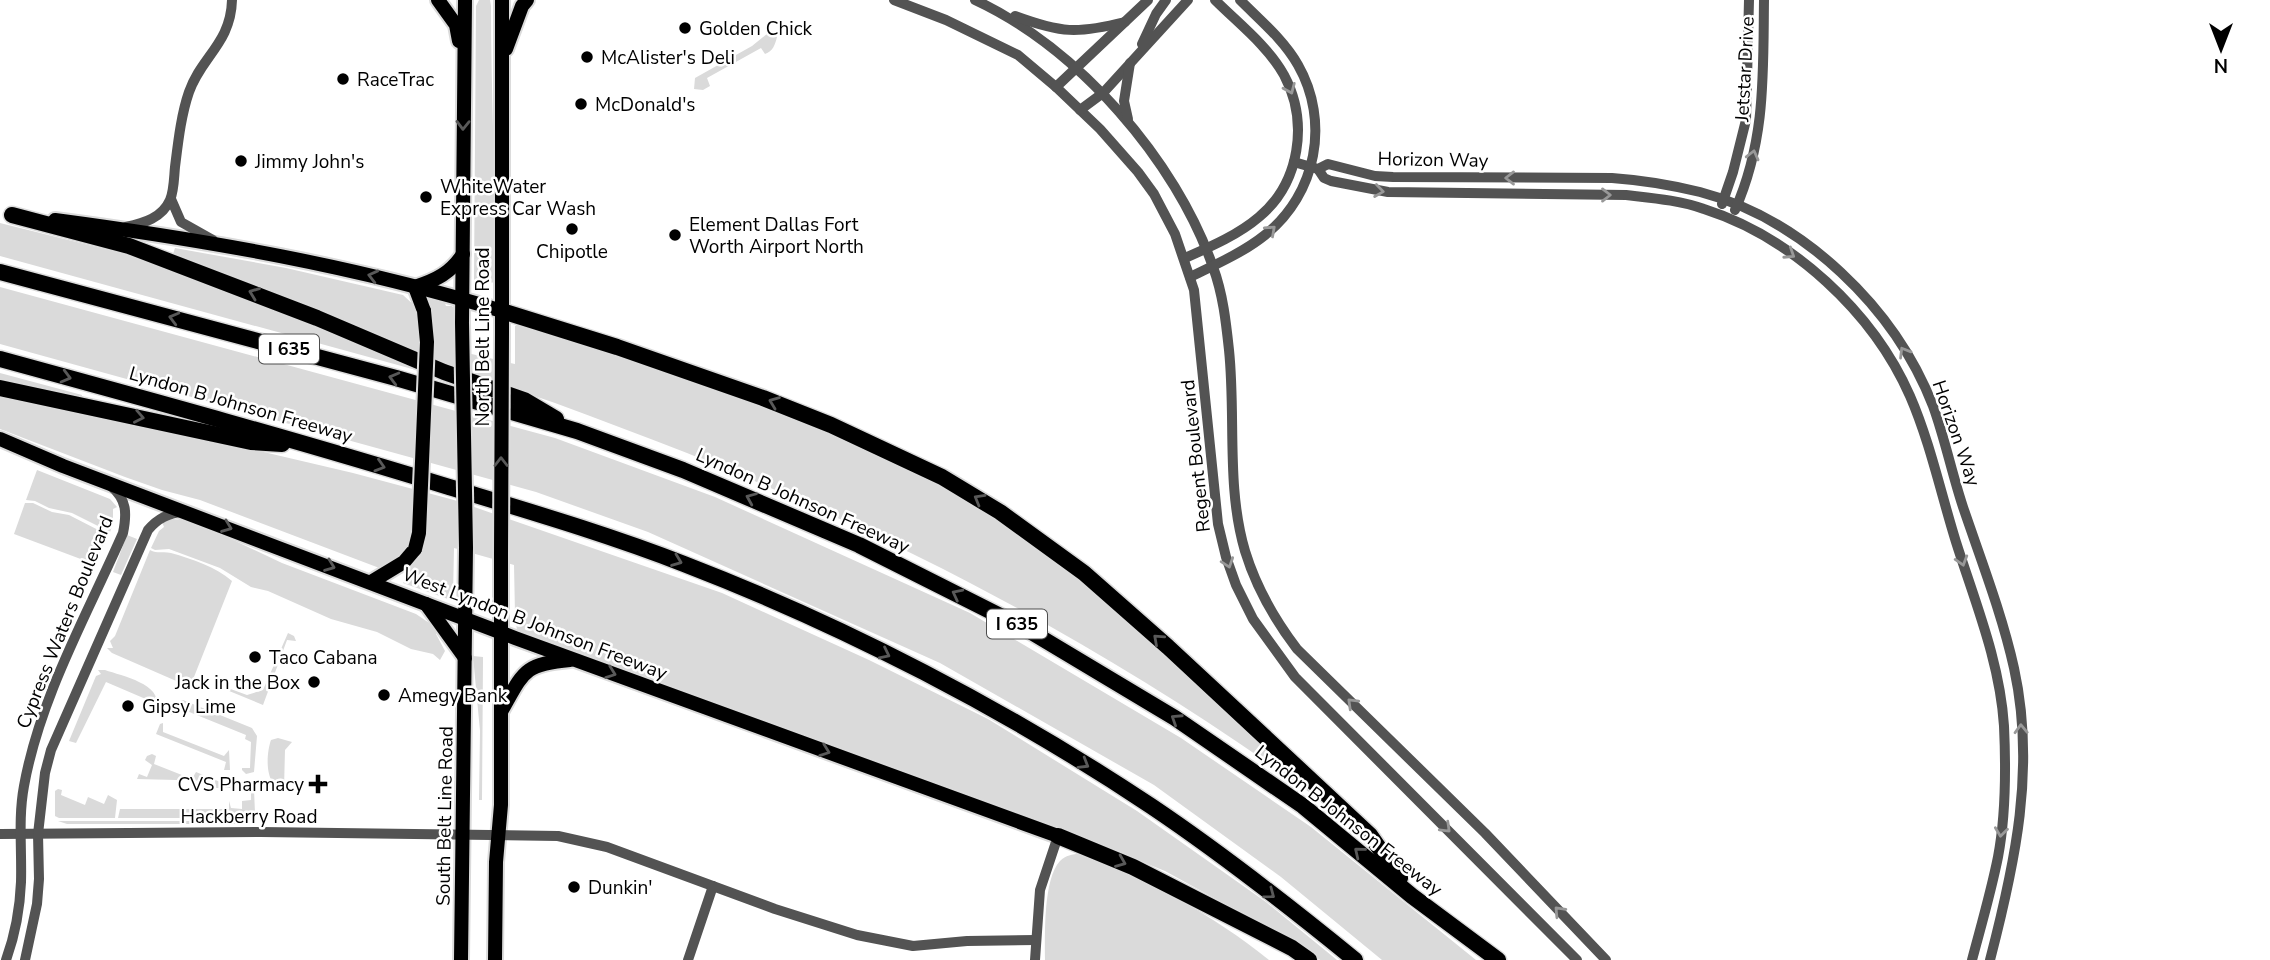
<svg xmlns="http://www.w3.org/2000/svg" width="2270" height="960" font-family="'Nunito Sans',sans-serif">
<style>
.green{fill:#dadada}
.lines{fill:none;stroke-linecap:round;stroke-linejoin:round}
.major-casing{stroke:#dbdbdb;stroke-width:18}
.highway-casing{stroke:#dbdbdb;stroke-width:19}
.minor{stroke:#535353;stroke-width:10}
.major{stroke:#000;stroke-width:14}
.highway{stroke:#000;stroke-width:16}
.major-bridge-casing{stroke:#dbdbdb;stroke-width:18;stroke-linecap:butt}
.major-bridge{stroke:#000;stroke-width:14}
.oneway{stroke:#989898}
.oneway2{stroke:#595959}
.poi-dot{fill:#000;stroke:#fff;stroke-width:2.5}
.labels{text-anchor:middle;stroke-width:5;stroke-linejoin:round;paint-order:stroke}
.shield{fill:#fff;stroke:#4c4c4c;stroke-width:2}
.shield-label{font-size:18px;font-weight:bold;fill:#000}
.poi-label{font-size:19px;fill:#000;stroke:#fff;text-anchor:start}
.street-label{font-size:19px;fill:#000;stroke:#fff}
</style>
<rect width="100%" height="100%" fill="#fff"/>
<g class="green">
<path d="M479 0H490L491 6C491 99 496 190 496 283L474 280 476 6Z"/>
<path d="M773 32 777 37C775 45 773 51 765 54L761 48 707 78 710 86 703 90 694 89 695 78 752 46 768 33Z"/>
<path d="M0 223 145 259 418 366 416 370 0 256Z"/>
<path d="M175 248 286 268 403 295 416 307 427 296 444 301 446 306H452L454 308V350L515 364V326L520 323C684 380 859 425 1004 523 1120 600 1220 702 1323 795L1320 800C1125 657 911 543 687 453 643 436 599 419 555 403 521 391 486 381 452 368 358 331 268 288 172 257Z"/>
<path d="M0 287 555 438 715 497 970 613 1181 738 1311 827 1476 960H1382L1281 877 1154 785 940 663 648 532 536 492 0 344Z"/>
<path d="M0 373 82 395 81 400 0 382Z"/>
<path d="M0 393 199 437 353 473 454 500 722 593 869 660 988 719 1137 811 1266 902 1337 960H1320L1290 940 1165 871 1078 836 517 631 515 614 514 565 454 548 453 596 448 599 403 583 411 573 404 564 382 569 200 500 162 490 125 477 0 429Z"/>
<path d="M37 470 110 499 117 507 113 509V524L110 532 72 513 49 508 35 501 26 500Z"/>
<path d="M25 503H33L52 512 69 515 108 535 94 564 14 534Z"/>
<path d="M173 519 183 520 227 537 282 563 416 614 438 629 436 634 445 651 440 660 433 654 411 649 377 632 331 619 268 591 251 587 220 568 169 549 155 550 151 548 159 531 164 527 162 522Z"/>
<path d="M127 535 137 539 121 575 113 572Z"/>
<path d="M150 550C157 554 164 551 171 553 192 559 216 567 232 581L190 687 112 653 107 648H113L110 641 115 636Z"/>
<path d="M288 633 294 636 296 641 287 640 263 705 217 686V684L247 695 263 690Z"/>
<path d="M473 656 483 657V660L482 800H479L480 731Z"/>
<path d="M98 670H105C122 676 163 684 156 707L147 703 148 700 106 682 76 743 69 741 96 676 101 674Z"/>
<path d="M183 700 252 728 257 736 254 772 246 774 242 770V768H250L251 742 245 739 246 735 177 707 172 715 169 711V705Z"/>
<path d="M163 723V732L224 756 229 750 230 770H224L226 762 156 734 160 724Z"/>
<path d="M278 738 292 742 285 750 284 789C264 787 266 754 271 740Z"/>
<path d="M152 754 156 756 154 764 192 779 196 772 230 786 231 788H216L215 781 137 779 139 774 147 777 152 765 145 760 147 756Z"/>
<path d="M244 786 252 787 254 790 255 813 252 818H118L120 809H229V801L231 808 242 809V801L251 800V791H242Z"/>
<path d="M58 789 62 790 61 795 85 805 88 797 104 804 108 795 117 800 115 818H59L55 816V791Z"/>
<path d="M58 821H250L244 824H67Z"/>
<path d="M1080 853C1148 880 1212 914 1269 960H1045C1045 936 1043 879 1060 861 1066 855 1072 855 1080 853Z"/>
</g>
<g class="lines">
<defs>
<g id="major">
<path d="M438 0 456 25 459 41"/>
<path d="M506 49 522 6 527 0"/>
<path d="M55 220C206 240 356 266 502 311"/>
<path d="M424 311 415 287C436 280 451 273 463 254"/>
<path d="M462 323 465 0"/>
<path d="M502 333V0"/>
<path d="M0 439 63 466 515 638 1058 836"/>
<path d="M371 582 404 562 415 549"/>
<path d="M426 604 465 658"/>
<path d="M502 710C524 671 524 664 570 660"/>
<path d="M461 960 466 547"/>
<path d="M495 960 496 862 501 805V555"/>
</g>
<g id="highway">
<path d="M12 215 129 246 317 318 444 372 524 400 556 419"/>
<path d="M0 272 396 378 577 431 683 470 859 545 1028 630 1175 718 1303 806 1412 896 1498 960"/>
<path d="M502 311 617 347 763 398 831 425 942 477 1000 512 1084 573 1168 647 1370 835 1400 878"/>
<path d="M0 359C150 400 300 441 449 487 528 511 607 534 684 564 845 626 1007 710 1151 806 1221 853 1290 907 1355 960"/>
<path d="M0 388 251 442 282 444"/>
<path d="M1058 836 1133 867 1292 948 1309 960"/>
</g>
</defs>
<use href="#major" class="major-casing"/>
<use href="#highway" class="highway-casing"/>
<g class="minor">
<path d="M894 0 946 20 1018 55 1056 87 1100 129 1138 172 1154 194 1175 234 1194 290 1218 524 1226 557 1236 585 1253 619 1295 677 1577 960"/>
<path d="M975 0C1078 48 1176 160 1213 267 1223 294 1226 322 1229 350 1236 417 1226 487 1245 551 1256 587 1275 620 1297 649L1485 833 1606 960"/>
<path d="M1015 16C1061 33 1077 34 1125 22"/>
<path d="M1142 44 1156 14 1166 0"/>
<path d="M1056 87 1148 0"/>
<path d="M1080 110 1103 93 1188 0"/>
<path d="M1128 119 1124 101 1130 63"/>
<path d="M1294 162 1318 169 1328 164 1375 176 1393 177 1612 178C1641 180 1671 185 1700 192 1803 219 1895 308 1933 406 1945 439 1952 474 1963 507 1981 560 2002 614 2014 668 2036 768 2015 864 1990 960"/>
<path d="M1318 169 1324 178 1331 181 1388 192 1626 195C1652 198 1679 200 1704 209 1792 237 1873 312 1910 396 1930 442 1941 494 1956 542 1975 602 2000 662 2004 726 2006 769 2006 815 1998 857 1991 892 1981 926 1972 960"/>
<path d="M171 199 181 222 213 240"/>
<path d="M1722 204 1733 172 1746 120 1749 0"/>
<path d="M1735 210C1766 140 1763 74 1764 0"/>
<path d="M126 227C144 223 162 218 170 200 174 191 174 177 175 167 178 143 181 115 189 92 201 57 231 43 232 0"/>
<path d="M1185 258C1210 247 1238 235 1259 217 1300 183 1309 122 1284 75 1268 46 1238 23 1215 0"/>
<path d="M1190 277C1215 265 1244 252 1265 235 1317 194 1330 121 1298 65 1284 40 1260 20 1240 0"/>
<path d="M0 834 261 832 558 836 607 847 775 909 857 935 913 946 967 941 1036 940"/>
<path d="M6 960C15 935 20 908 21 882 22 850 18 818 24 786 40 697 87 615 123 533 127 513 127 500 111 486"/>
<path d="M25 960 37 904 39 879 38 834 45 773 51 750 148 530C158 518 168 514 183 511"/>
<path d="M688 960 713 886"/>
<path d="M1035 960 1040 890 1058 836"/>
</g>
<use href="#major" class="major"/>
<use href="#highway" class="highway"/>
<defs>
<g id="major-bridge">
<path d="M462 323 466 547"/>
<path d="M415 549 419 533 427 342 424 311"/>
<path d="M501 555 502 333"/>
</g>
</defs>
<use href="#major-bridge" class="major-bridge-casing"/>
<use href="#major-bridge" class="major-bridge"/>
</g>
<defs><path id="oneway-chevron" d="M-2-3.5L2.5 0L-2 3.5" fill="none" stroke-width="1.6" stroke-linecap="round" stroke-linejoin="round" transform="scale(1.75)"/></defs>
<g class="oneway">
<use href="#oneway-chevron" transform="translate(1290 89) rotate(67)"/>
<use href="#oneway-chevron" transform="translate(1753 155) rotate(-76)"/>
<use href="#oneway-chevron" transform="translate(1510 178) rotate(180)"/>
<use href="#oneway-chevron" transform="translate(1379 191) rotate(8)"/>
<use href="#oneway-chevron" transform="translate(1606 195)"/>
<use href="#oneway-chevron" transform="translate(1271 230) rotate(-42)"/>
<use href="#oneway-chevron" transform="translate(1790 254) rotate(33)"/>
<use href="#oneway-chevron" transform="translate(1904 352) rotate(-121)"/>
<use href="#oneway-chevron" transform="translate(1962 561) rotate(73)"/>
<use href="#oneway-chevron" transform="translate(1228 563) rotate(71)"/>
<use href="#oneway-chevron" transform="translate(1352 703) rotate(-136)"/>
<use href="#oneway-chevron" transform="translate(2021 729) rotate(-92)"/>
<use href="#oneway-chevron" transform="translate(1446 828) rotate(44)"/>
<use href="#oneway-chevron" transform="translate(2001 832) rotate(97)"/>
<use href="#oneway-chevron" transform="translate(1559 911) rotate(-133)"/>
</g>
<g class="oneway2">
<use href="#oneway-chevron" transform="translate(463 125) rotate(91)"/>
<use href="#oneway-chevron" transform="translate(373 276) rotate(-166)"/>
<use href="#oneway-chevron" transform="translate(254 293) rotate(-159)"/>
<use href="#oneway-chevron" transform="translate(174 318) rotate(-165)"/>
<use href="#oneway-chevron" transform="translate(66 377) rotate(15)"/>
<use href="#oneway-chevron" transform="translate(394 378) rotate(-165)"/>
<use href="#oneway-chevron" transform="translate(774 402) rotate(-159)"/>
<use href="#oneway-chevron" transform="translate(139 417) rotate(11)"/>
<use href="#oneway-chevron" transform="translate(501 462) rotate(-90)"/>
<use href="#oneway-chevron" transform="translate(380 466) rotate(17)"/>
<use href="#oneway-chevron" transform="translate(751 498) rotate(-157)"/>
<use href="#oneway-chevron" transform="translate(979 499) rotate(-150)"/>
<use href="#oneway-chevron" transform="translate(227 527) rotate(21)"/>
<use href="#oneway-chevron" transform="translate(677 561) rotate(21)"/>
<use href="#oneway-chevron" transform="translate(330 566) rotate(21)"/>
<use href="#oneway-chevron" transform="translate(957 594) rotate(-153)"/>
<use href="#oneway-chevron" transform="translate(1158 639) rotate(-138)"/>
<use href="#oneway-chevron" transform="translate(885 654) rotate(26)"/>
<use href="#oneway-chevron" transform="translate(611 673) rotate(20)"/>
<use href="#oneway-chevron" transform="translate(1176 719) rotate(-147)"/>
<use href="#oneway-chevron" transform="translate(825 751) rotate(20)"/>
<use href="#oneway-chevron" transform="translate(1084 764) rotate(31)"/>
<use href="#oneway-chevron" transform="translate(1359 852) rotate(-141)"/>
<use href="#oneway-chevron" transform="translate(1121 862) rotate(22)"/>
<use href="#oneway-chevron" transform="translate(1270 894) rotate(37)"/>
</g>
<g class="poi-dot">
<circle cx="685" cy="28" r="7"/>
<circle cx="587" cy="57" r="7"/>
<circle cx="343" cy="79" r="7"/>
<circle cx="581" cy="104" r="7"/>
<circle cx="241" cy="161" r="7"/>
<circle cx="426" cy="197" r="7"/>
<circle cx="572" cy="229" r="7"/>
<circle cx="675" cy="235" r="7"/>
<circle cx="255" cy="657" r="7"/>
<circle cx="314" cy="682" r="7"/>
<circle cx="384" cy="695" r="7"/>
<circle cx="128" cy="706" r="7"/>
<path d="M314.5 773.5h7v7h7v7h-7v7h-7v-7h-7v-7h7z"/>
<circle cx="574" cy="887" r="7"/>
</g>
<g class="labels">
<g class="shield">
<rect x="259" y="334.5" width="60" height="29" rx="5"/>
<rect x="987" y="609.5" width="60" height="29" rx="5"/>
</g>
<g class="shield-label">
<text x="289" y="355">I 635</text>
<text x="1017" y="630">I 635</text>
</g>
<g class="poi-label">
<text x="699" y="35">Golden Chick</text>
<text x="601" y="64">McAlister's Deli</text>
<text x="357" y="86">RaceTrac</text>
<text x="595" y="111">McDonald's</text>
<text x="255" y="168">Jimmy John's</text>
<text x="440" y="193">WhiteWater<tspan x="440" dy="22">Express Car Wash</tspan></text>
<text x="689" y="231">Element Dallas Fort<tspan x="689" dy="22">Worth Airport North</tspan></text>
<text x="572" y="258" text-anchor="middle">Chipotle</text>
<text x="269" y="664">Taco Cabana</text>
<text x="300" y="689" text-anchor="end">Jack in the Box</text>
<text x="398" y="702">Amegy Bank</text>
<text x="142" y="713">Gipsy Lime</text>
<text x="304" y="791" text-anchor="end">CVS Pharmacy</text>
<text x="588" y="894">Dunkin'</text>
</g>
<g class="street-label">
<text transform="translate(1744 69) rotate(-87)" y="7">Jetstar Drive</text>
<text transform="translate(1433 159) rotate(1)" y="7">Horizon Way</text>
<text transform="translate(482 337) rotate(-90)" y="7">North Belt Line Road</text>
<text transform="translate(241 404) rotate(16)" y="7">Lyndon B Johnson Freeway</text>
<text transform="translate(1957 433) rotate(71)" y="7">Horizon Way</text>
<text transform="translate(1195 456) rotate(-96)" y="7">Regent Boulevard</text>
<text transform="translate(803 500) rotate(24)" y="7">Lyndon B Johnson Freeway</text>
<text transform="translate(64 622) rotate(-68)" y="7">Cypress Waters Boulevard</text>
<text transform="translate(535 623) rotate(21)" y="7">West Lyndon B Johnson Freeway</text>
<text x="249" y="823">Hackberry Road</text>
<text transform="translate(444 816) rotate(-89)" y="7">South Belt Line Road</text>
<text transform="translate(1349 820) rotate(38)" y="7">Lyndon B Johnson Freeway</text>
</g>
</g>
<g transform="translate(2221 49) rotate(180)" stroke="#ffffff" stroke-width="5" paint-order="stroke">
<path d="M0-5L12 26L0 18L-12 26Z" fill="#000000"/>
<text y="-10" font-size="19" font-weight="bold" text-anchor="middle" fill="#000000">N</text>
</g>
</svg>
